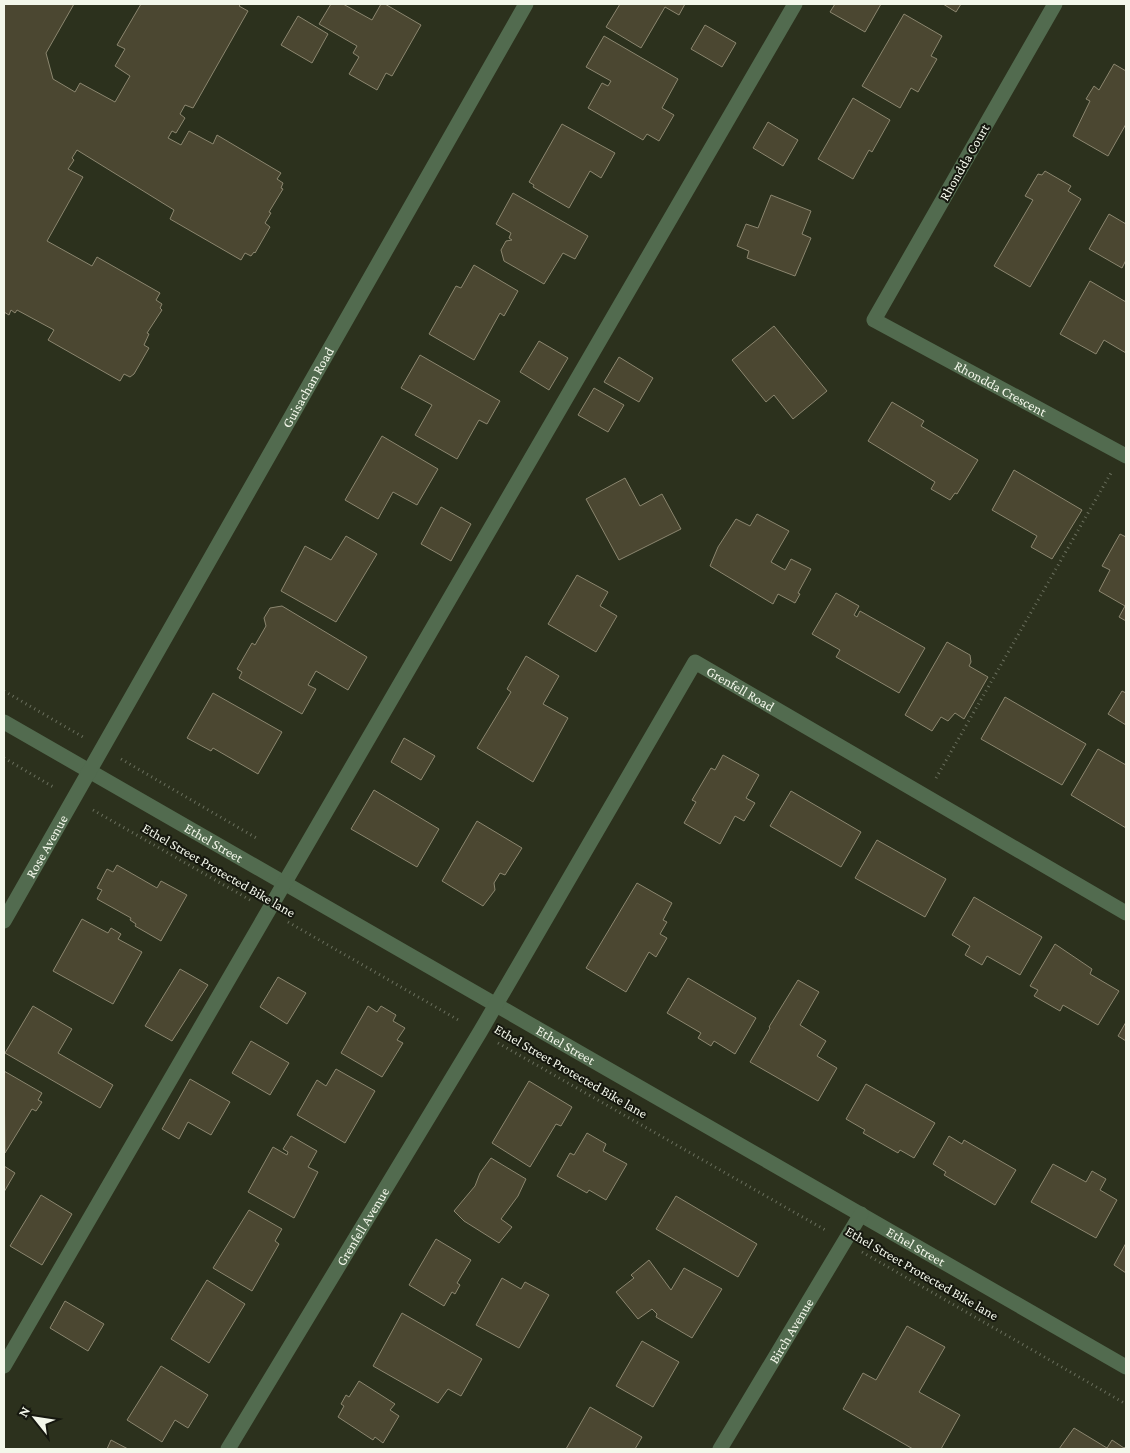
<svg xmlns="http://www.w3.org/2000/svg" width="1130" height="1453" font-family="'Crimson Pro',serif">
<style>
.building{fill:#4b4731;stroke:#8b866f}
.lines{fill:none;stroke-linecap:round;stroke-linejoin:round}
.path{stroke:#6a6f5d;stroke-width:3;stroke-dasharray:1 4;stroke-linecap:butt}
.minor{stroke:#526b4f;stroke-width:15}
.labels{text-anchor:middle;stroke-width:4;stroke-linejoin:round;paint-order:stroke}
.street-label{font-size:14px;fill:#f3f7ea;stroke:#16180f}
</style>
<rect width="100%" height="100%" fill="#2c311d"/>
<g class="building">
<path d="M4 4H74L46 53 53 79 75 92 80 83 115 102 130 76 115 66 125 49 117 45 141 4H241L239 6 248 11 193 108 185 105 180 114 185 118 176 133 172 131 168 138 181 145 189 131 213 144 217 135 281 173 277 179 283 183 281 188 283 189 269 212 271 213 265 223 270 227 255 253 254 252 251 256 245 253 241 260 170 219 174 210 77 150 72 158 74 160 68 169 83 177 47 241 92 266 97 257 160 293 156 300 162 304 160 308 162 310 147 333 149 334 144 345 149 348 134 374 130 377 124 374 120 381 48 340 54 330 17 310 15 313 11 310 9 315 4 312Z"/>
<path d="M331 4H343L372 20 381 4H385L421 25 392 76 386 73 377 90 349 74 359 57 353 53 357 46 319 24Z"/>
<path d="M620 4H685L679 15 665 7 641 48 606 27Z"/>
<path d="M835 4H881L865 32 830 12Z"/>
<path d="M943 4H961L956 12Z"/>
<path d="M904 14 942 36 931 56 937 59 918 92 911 88 900 108 862 86Z"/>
<path d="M298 16 328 34 312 63 281 45Z"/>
<path d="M705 25 736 43 722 67 691 49Z"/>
<path d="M604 36 678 79 662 108 674 115 659 141 647 134 643 140 588 108 602 83 608 86 611 81 586 67Z"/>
<path d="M1114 64 1126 71V124L1108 156 1073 136 1090 101 1086 99 1094 86 1099 90Z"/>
<path d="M853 98 890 120 872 152 869 150 853 179 818 159Z"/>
<path d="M768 122 798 140 783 166 753 148Z"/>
<path d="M562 124 615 153 601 178 590 171 569 208 533 187 534 185 529 182Z"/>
<path d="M1045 171 1071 186 1068 191 1081 199 1030 287 994 266 1033 200 1025 196 1038 174 1042 175Z"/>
<path d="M513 193 588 236 575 259 563 253 544 284 504 261 501 250 506 241 512 240 509 238 511 233 496 224Z"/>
<path d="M771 195 811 211 802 234 811 238 795 276 747 258 749 251 737 246 746 224 758 228Z"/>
<path d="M1109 214 1126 224V260L1122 268 1089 249Z"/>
<path d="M474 265 518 291 504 316 500 313 474 360 429 334 456 286 461 288Z"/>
<path d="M1090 281 1126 302V353L1104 340 1096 354 1060 334Z"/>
<path d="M774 326 827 391 793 419 774 395 766 402 732 360Z"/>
<path d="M539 341 568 358 549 390 520 372Z"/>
<path d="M420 355 500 401 487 424 479 420 457 459 415 435 432 405 401 388Z"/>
<path d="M619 357 653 378 639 402 604 382Z"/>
<path d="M594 388 624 405 608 432 578 415Z"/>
<path d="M892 402 924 421 921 426 978 460 957 494 955 493 950 500 931 489 935 482 868 441Z"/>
<path d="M382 436 438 469 417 505 393 492 378 519 345 500Z"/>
<path d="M1014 470 1082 510 1052 559 1031 547 1037 536 992 510Z"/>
<path d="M625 478 640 506 662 494 681 529 619 560 586 499Z"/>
<path d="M441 507 471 524 451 561 421 544Z"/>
<path d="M757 514 789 531 771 562 785 570 791 559 811 569 798 593 800 594 795 603 778 594 773 604 710 566 718 547 736 519 750 526Z"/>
<path d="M1120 534 1126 537V621L1119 617 1125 606 1099 591 1110 570 1102 566Z"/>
<path d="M346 536 377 554 336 622 281 591 305 546 331 560Z"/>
<path d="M577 575 608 592 600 606 617 616 596 652 548 624Z"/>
<path d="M836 593 859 606 854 615 857 617 860 611 925 648 899 693 836 657 840 650 812 634Z"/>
<path d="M282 606 367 657 348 690 316 671 308 685 316 689 302 714 239 678 242 672 237 669 252 643 255 645 266 626 264 618 270 608Z"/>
<path d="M947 642 970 655 971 662 969 666 988 677 964 719 955 713 948 721 941 717 932 731 905 715Z"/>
<path d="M526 656 559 676 543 704 568 718 533 782 477 748 511 692 507 689Z"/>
<path d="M1122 691 1126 693V725L1108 714Z"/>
<path d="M213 693 282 732 258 774 213 748 211 751 187 738Z"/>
<path d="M1005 697 1086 744 1062 785 981 739Z"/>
<path d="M404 738 435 756 421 780 391 762Z"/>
<path d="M1098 749 1126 765V828L1071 795Z"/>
<path d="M723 755 759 775 746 798 755 803 744 821 735 816 720 844 684 823 696 802 692 800 711 768 715 770Z"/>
<path d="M374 790 439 829 417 867 351 829Z"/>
<path d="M791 791 861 832 841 867 770 826Z"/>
<path d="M477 821 522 848 505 875 500 873 494 883 495 890 483 906 442 881Z"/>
<path d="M877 840 946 879 925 917 855 878Z"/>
<path d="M117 865 157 888 161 881 187 895 161 941 135 926 136 924 130 920 131 918 97 899 102 890 97 888 107 869 113 872Z"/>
<path d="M637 883 672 903 663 920 667 922 660 934 667 938 656 957 649 952 626 992 586 968Z"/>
<path d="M974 897 1042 937 1020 975 987 956 982 965 965 955 970 946 952 935Z"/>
<path d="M82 919 108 933 111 928 121 934 118 939 142 952 113 1004 53 971Z"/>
<path d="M1055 944 1092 969 1090 974 1119 991 1098 1025 1063 1005 1060 1011 1034 996 1038 990 1030 986Z"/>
<path d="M180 969 208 985 172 1041 145 1026Z"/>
<path d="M278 977 306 993 287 1024 260 1007Z"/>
<path d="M688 978 756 1018 735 1054 714 1041 711 1046 698 1038 701 1033 667 1013Z"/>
<path d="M798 980 819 992 800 1025 826 1041 817 1056 837 1068 818 1101 750 1062 770 1028 769 1027Z"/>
<path d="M33 1006 72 1029 58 1053 113 1085 100 1108 5 1053Z"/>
<path d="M368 1006 377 1012 381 1006 396 1015 393 1021 405 1028 397 1040 403 1043 382 1077 341 1053Z"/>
<path d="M1126 1022V1041L1118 1036Z"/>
<path d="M251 1041 289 1063 270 1095 232 1073Z"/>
<path d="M336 1069 375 1091 345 1143 297 1115 317 1080 326 1086Z"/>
<path d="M4 1071 42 1093 38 1100 42 1102 36 1111 32 1109 5 1153Z"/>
<path d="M190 1079 230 1102 211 1135 188 1122 179 1139 162 1129Z"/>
<path d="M529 1081 572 1107 561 1126 556 1124 530 1167 492 1143Z"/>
<path d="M866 1084 935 1123 914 1158 900 1150 898 1153 863 1133 865 1130 846 1119Z"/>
<path d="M587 1133 606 1144 603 1151 627 1164 606 1200 589 1190 587 1193 557 1176 570 1153 574 1155Z"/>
<path d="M291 1136 317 1151 308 1167 318 1172 294 1218 248 1192 273 1147 287 1155 288 1152 283 1149Z"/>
<path d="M949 1136 962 1144 964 1140 1016 1170 995 1205 944 1175 946 1172 933 1164Z"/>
<path d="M491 1158 526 1179 518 1196 501 1219 512 1227 499 1243 464 1221 454 1211 475 1186 480 1173Z"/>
<path d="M1053 1164 1086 1182 1092 1171 1106 1179 1100 1190 1117 1200 1096 1238 1031 1202Z"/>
<path d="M4 1166 15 1173 4 1192Z"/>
<path d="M41 1195 72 1214 42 1265 10 1246Z"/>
<path d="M676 1196 757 1244 738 1277 656 1229Z"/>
<path d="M249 1210 282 1229 275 1241 279 1244 252 1291 213 1268Z"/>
<path d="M436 1239 471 1260 457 1283 460 1285 455 1294 452 1292 444 1306 409 1285Z"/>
<path d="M1126 1243V1273L1114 1265Z"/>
<path d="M649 1260 671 1290 684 1268 722 1289 692 1338 656 1317 657 1314 652 1309 638 1319 616 1292 634 1278 631 1275Z"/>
<path d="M502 1278 521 1289 525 1282 549 1295 519 1348 476 1325Z"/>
<path d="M207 1280 245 1304 209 1363 171 1339Z"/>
<path d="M65 1301 104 1324 88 1351 50 1328Z"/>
<path d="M402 1313 482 1359 461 1396 448 1389 438 1403 373 1366Z"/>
<path d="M907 1326 945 1347 919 1392 960 1415 941 1449H913L843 1409 863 1373 876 1380Z"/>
<path d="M642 1341 679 1362 653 1407 616 1386Z"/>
<path d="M161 1366 208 1395 188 1428 175 1420 162 1442 127 1420Z"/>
<path d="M359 1381 395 1404 390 1410 399 1416 383 1443 375 1437 373 1440 338 1417 344 1406 341 1404 346 1395 349 1397Z"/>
<path d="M590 1407 642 1437 635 1449H566Z"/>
<path d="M1074 1428 1107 1448 1112 1440 1124 1448 1126 1446V1449H1059Z"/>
<path d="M111 1440 128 1449H107Z"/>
</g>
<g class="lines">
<g class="path">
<path d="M4 691 83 737"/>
<path d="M4 758 55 788"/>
<path d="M121 759 258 839"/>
<path d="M936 778 1111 473"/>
<path d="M93 810 250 900"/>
<path d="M288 922 460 1021"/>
<path d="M498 1043 827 1231"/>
<path d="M862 1252 1126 1404"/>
</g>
<g class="minor">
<path id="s1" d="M1055 4 874 320 1126 456"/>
<path id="s2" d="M4 722 1126 1367"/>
<path id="s3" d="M4 921 526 4"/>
<path d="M4 1366 795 4"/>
<path id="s4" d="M228 1449 480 1032 695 662 1126 913"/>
<path id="s5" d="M720 1449 861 1214"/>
</g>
</g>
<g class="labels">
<g class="street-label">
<text transform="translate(964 162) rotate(-60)" y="5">Rhondda Court</text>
<text dy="5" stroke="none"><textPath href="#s3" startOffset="614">Guisachan Road</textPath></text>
<text dy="5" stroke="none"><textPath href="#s1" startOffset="508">Rhondda Crescent</textPath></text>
<text dy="5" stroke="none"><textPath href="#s4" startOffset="968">Grenfell Road</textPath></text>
<text dy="5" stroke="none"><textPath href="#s2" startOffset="242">Ethel Street</textPath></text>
<text dy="5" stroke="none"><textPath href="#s3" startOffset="86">Rose Avenue</textPath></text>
<text transform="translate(219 870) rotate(30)" y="5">Ethel Street Protected Bike lane</text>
<text dy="5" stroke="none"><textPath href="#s2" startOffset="648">Ethel Street</textPath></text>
<text transform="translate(571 1071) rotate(30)" y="5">Ethel Street Protected Bike lane</text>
<text dy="5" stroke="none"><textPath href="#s4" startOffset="260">Grenfell Avenue</textPath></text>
<text dy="5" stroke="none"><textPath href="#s2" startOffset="1052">Ethel Street</textPath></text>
<text transform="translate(922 1273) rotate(30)" y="5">Ethel Street Protected Bike lane</text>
<text dy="5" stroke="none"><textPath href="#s5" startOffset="138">Birch Avenue</textPath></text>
</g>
</g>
<rect width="1130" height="1453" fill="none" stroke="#f3f7ea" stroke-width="10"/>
<g transform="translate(35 1418) rotate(300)" stroke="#16180f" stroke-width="4" paint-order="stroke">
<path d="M0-4L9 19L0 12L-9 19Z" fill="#f3f7ea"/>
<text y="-8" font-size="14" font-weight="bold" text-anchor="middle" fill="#f3f7ea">N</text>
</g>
</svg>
